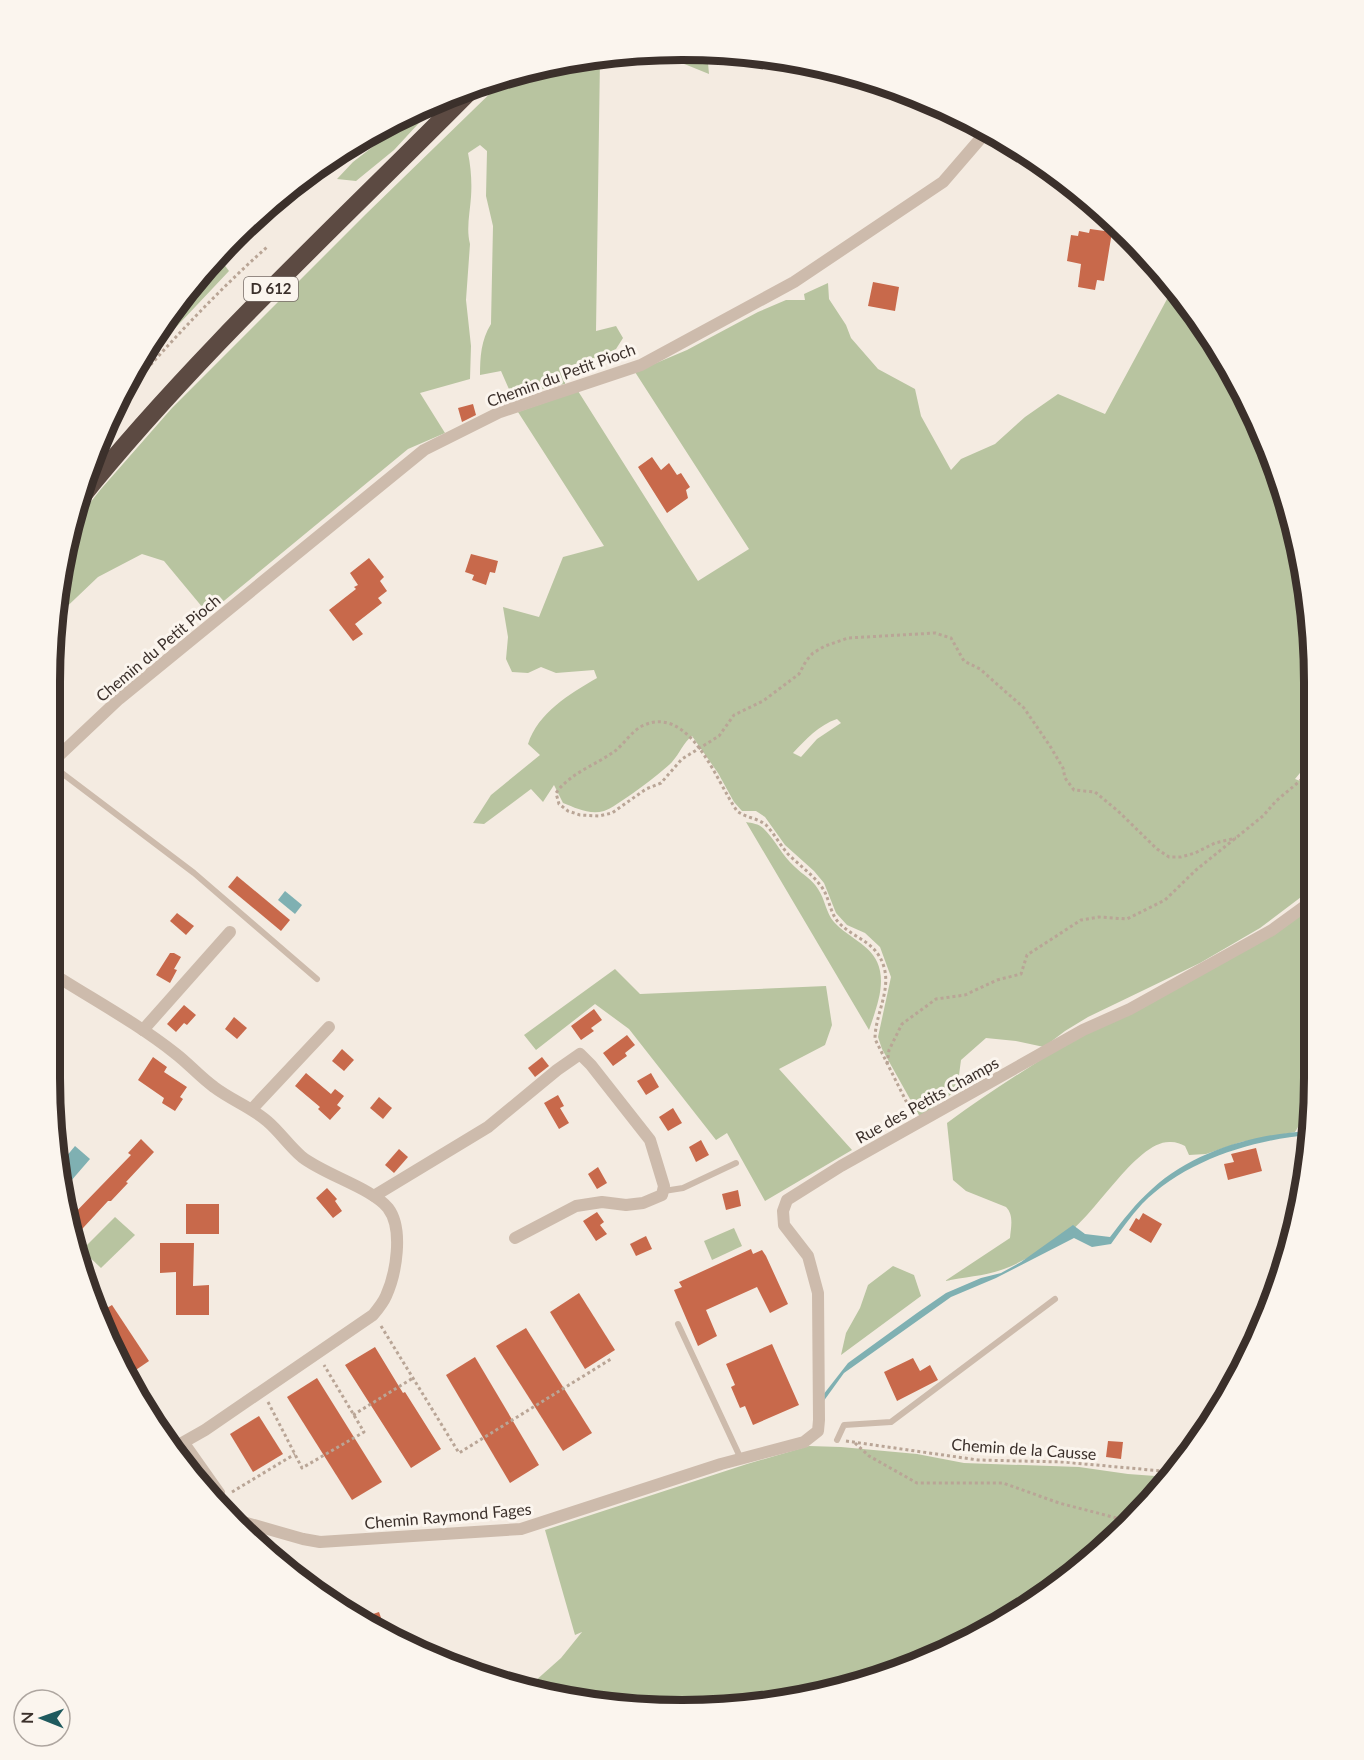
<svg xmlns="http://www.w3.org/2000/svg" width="1364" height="1760" font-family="Lato,sans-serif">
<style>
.green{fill:#b8c4a0;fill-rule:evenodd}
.water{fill:#7fb0b2}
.building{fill:#c8694b}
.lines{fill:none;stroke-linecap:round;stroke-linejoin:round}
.path{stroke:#b9a596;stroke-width:3;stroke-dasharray:3 3;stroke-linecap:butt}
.lane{stroke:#cdbbac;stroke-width:6}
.street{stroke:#cdbbac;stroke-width:12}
.highway{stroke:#5c4a42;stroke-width:18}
.labels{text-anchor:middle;stroke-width:6;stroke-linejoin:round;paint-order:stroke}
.shield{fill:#fbf5ee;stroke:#756b66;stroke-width:1.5}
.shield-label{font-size:15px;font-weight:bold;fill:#3b302b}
.street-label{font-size:16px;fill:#3b302b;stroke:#fbf5ee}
.rim{fill:none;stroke:#3b302b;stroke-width:8}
</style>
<rect width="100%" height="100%" fill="#f4ebe1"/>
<g class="green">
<path d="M682 50 707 52 709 74 677 61 608 57Z"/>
<path d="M600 58 596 331 616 326 623 338 616 349 596 358 565 367V384L512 396 501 371 480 375C480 357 481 340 491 324L493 226 486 196 487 151 480 145 468 153C471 168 472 182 471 197 470 212 466 229 470 244L466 300 471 346 470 379 420 393 445 433 408 449 208 614 164 561 142 554 98 577 55 618 74 523 101 489 172 408 366 214 506 78 559 62Z"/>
<path d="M443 97 394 150 356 181 337 179 353 162 388 135 410 114Z"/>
<path d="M223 263 229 271 146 359 122 391 180 297 203 272Z"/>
<path d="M828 283 829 299 846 325 851 338 878 369 915 389 921 416 951 470 961 459 995 444 1025 417 1058 394 1105 414 1173 288 1208 331 1281 478 1309 600V762L1295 779 1303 782 1309 776V891L1260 928 1200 963 1088 1017 1065 1031 1044 1047 1016 1041 986 1038 961 1060 957 1090 920 1117 882 1049 878 1037 891 977 880 947 865 933 847 925 836 913 824 883 814 871 785 845 765 817 756 811H742L734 802 718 773 692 736C683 743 680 753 672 762 664 771 615 808 604 811 589 815 576 808 563 803L554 785 543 802 531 789 484 824 473 823 491 795 540 755 528 744C538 713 569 694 597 678L594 670 556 673 541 667 528 673 512 672 506 659 508 637 503 607 539 617 563 557 604 546 518 412 578 391 698 581 749 549 635 372 687 350 758 312 786 300H805L804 294ZM837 719 841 723 817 739 801 757 793 753C806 739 819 725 837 719Z"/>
<path d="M746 822C752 823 759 824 763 828 775 839 782 856 795 867 803 875 812 879 818 889 825 899 826 913 834 922 849 939 876 946 880 971 884 990 875 1012 869 1030Z"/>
<path d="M1309 906V1109L1295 1132 1241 1142 1206 1154 1189 1155 1185 1146C1181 1144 1176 1142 1171 1142 1137 1139 1094 1218 1064 1236 1045 1248 1025 1261 1004 1269 986 1276 964 1277 945 1281L1010 1238C1011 1227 1014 1215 1006 1207L966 1191 953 1180 947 1123C1061 1040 1187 975 1309 906Z"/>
<path d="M615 969 640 994 826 986 832 1025 825 1045 779 1069 852 1150 765 1201 727 1133 716 1140 629 1029 595 1004 536 1050 524 1035Z"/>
<path d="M115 1217 135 1235 101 1268 82 1250Z"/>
<path d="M734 1228 742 1246 712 1260 704 1241Z"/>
<path d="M893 1266 914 1275 921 1296 841 1355 846 1333 860 1308 868 1285Z"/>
<path d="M809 1446 841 1447 917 1454 964 1463 1079 1467 1128 1474 1169 1477 1129 1525 1033 1604 885 1677 765 1705 682 1710 525 1690 561 1658 582 1632 575 1635 545 1530 747 1464Z"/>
</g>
<g class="water">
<path d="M285 891 302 905 295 914 278 900Z"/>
<path d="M1309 1131V1135C1251 1140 1184 1161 1142 1204 1131 1216 1121 1230 1111 1244L1092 1247 1074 1238 996 1278 951 1297 844 1373 823 1402V1395L848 1363 917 1313 946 1293 981 1278 1001 1273 1021 1262 1073 1225 1085 1234 1110 1237C1123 1220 1136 1203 1152 1189 1194 1151 1254 1134 1309 1131Z"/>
<path d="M75 1146 90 1159 64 1189 61 1163Z"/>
</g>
<g class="building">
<path d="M1090 229 1112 232 1104 281 1097 280 1095 290 1078 287 1081 264 1067 261 1071 235 1078 236 1079 231 1089 233Z"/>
<path d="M873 282 899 287 895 311 868 306Z"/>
<path d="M473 404 476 415 462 422 458 408Z"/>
<path d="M652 457 661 470 669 463 677 475 681 473 690 487 686 490 688 498 667 513 638 467Z"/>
<path d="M471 554 498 561 495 573 490 572 486 585 472 580 474 575 465 572Z"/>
<path d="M369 558 384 577 380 581 387 591 378 598 382 603 355 624 363 634 353 641 329 610 356 589 354 587 358 585 350 573Z"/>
<path d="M237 876 290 920 281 931 228 887Z"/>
<path d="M177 913 194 926 186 935 170 921Z"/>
<path d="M170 953H174L181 957 174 969 177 970 170 983 156 975Z"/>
<path d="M184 1005 196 1015 187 1025 184 1023 176 1032 167 1024Z"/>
<path d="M594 1009 602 1020 591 1028 594 1031 581 1040 571 1026Z"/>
<path d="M234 1017 247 1028 237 1039 225 1029Z"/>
<path d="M627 1035 635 1045 625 1053 627 1056 613 1066 603 1053Z"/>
<path d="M342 1049 354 1060 344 1071 332 1061Z"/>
<path d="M153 1057 167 1067 164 1072 187 1087 180 1097 183 1099 175 1111 162 1103 164 1098 138 1080Z"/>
<path d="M542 1057 549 1066 535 1077 528 1068Z"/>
<path d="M306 1073 331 1094 335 1089 344 1096 337 1105 341 1108 330 1120 318 1109 320 1107 295 1086Z"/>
<path d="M651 1073 659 1087 646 1095 637 1081Z"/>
<path d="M558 1095 564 1106 560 1108 569 1123 559 1129 544 1103Z"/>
<path d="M379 1097 392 1108 383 1119 370 1108Z"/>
<path d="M673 1108 682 1123 668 1131 659 1117Z"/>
<path d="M141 1139 154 1152 126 1182 128 1183 111 1201H108L71 1241 68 1220 131 1155 128 1153Z"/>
<path d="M701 1140 709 1155 696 1162 689 1147Z"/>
<path d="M1256 1148 1262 1171 1228 1180 1224 1164 1234 1162 1231 1154Z"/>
<path d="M399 1149 408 1157 394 1173 385 1165Z"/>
<path d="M598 1167 607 1183 597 1189 588 1174Z"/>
<path d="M327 1188 337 1199 335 1201 342 1211 333 1218 316 1198Z"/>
<path d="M738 1190 741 1206 726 1210 722 1194Z"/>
<rect x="186" y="1204" width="33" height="30"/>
<path d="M597 1212 604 1222 600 1225 607 1234 596 1241 583 1221Z"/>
<path d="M1143 1213 1162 1224 1151 1243 1129 1230 1136 1218 1139 1220Z"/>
<path d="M646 1236 652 1249 636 1256 630 1244Z"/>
<path d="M160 1243H194L193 1286 209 1285V1315H176V1272L160 1273Z"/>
<path d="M751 1249 753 1254 762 1250 766 1256 788 1304 770 1313 757 1287 706 1310 717 1336 698 1346 674 1290 682 1287 679 1282Z"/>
<path d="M579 1293 615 1350 585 1369 550 1312Z"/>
<path d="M112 1305 149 1361 127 1376 100 1312Z"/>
<path d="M526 1328 592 1433 563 1451 496 1346Z"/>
<path d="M772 1344 799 1405 753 1425 745 1406 740 1408 731 1387 735 1385 726 1364Z"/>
<path d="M375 1347 403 1393 405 1392 441 1449 411 1468 345 1365Z"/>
<path d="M475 1357 539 1465 510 1483 446 1375Z"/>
<path d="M913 1358 920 1371 930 1365 938 1380 897 1401 884 1372Z"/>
<path d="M317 1378 382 1482 352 1500 287 1397Z"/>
<path d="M259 1416 283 1454 253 1472 230 1434Z"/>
<path d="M1108 1441 1123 1442 1121 1459 1106 1457Z"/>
<path d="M379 1612 387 1635 366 1626 358 1619Z"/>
</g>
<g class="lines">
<g class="path">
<path d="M111 410C160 353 211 297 267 247"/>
<path d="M887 1064 889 1050 902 1024 936 999 965 995 997 980 1021 974 1027 955 1081 920 1099 917 1127 919 1165 900 1196 870 1263 816 1276 801 1301 780 1309 768"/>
<path d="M912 1113 875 1039C875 1015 891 991 884 967 876 941 856 940 839 923 829 912 830 898 821 886 812 874 799 865 788 854 780 845 774 833 766 825 758 818 746 818 737 811 716 781 690 703 642 726 632 731 624 744 615 751 596 765 570 773 556 793L559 804 568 811 580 815 599 816 612 813 646 789 661 783 682 759 719 736 734 715 763 701 799 674 806 661 813 653 825 646 848 638 935 633 951 638 964 661 980 669 1024 708 1050 746 1063 768 1065 778 1074 790 1095 792 1118 811 1157 849 1169 857H1181L1195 853 1215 843 1236 838"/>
<path d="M381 1326 459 1453 611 1359"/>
<path d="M268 1402 302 1468 364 1432 324 1365"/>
<path d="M353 1415 413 1378"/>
<path d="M846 1441 978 1460 1063 1462 1173 1472"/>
<path d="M855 1443 869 1456 917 1483H1003L1059 1503 1132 1522"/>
<path d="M232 1492 295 1454"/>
</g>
<g class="lane">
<path d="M50 764 194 873 317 979"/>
<path d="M664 1191 683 1188 736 1163"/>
<path d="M678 1324 741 1459"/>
<path d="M837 1440 844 1425 891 1422 1055 1299"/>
<path d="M186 1441 222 1492"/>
</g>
<g class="street">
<path d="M50 764 119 699 424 450 500 412 641 365 794 282 943 182 987 131"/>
<path d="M50 972C92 999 137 1023 176 1054 189 1064 200 1077 214 1087 231 1100 251 1107 267 1121 280 1132 289 1146 302 1157 325 1175 372 1188 388 1208 404 1229 396 1274 386 1296 383 1303 378 1309 373 1315L205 1430 175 1447"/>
<path d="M143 1030 230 932"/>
<path d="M252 1109 329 1027"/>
<path d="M374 1196 488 1127 557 1070 580 1054 591 1065 650 1140 664 1186 662 1195 643 1203 626 1205 602 1202 576 1206 515 1238"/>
<path d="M229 1518 303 1539 320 1542 521 1529 721 1464 804 1442 818 1431 819 1420 818 1293 808 1256 784 1225 783 1211 787 1200 841 1166 1083 1030 1130 1009 1272 930 1309 903"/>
</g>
<path class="highway" d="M79 500C198 352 340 223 474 87"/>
</g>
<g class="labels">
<rect class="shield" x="244" y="277" width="54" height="24" rx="4.5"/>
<g class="shield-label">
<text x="271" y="294">D 612</text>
</g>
<g class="street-label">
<text transform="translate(561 375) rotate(-20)" y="6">Chemin du Petit Pioch</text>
<text transform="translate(158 648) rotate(-40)" y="6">Chemin du Petit Pioch</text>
<text transform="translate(927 1100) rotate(-29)" y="6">Rue des Petits Champs</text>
<text transform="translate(1024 1449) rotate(4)" y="6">Chemin de la Causse</text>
<text transform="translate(448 1516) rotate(-5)" y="6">Chemin Raymond Fages</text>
</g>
</g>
<path d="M0 0H1364V1760H0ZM682 60H682A622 622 0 0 1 1304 682V1078A622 622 0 0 1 682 1700H682A622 622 0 0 1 60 1078V682A622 622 0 0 1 682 60Z" fill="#fbf5ee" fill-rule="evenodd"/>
<path class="rim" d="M682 60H682A622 622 0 0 1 1304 682V1078A622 622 0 0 1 682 1700H682A622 622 0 0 1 60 1078V682A622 622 0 0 1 682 60Z"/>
<g transform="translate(42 1718) rotate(271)"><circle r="28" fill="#fbf5ee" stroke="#aea6a0" stroke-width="1.5"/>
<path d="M0-4.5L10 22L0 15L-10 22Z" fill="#1f5a5e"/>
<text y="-9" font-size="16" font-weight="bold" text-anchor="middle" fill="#3b302b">N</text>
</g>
</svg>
